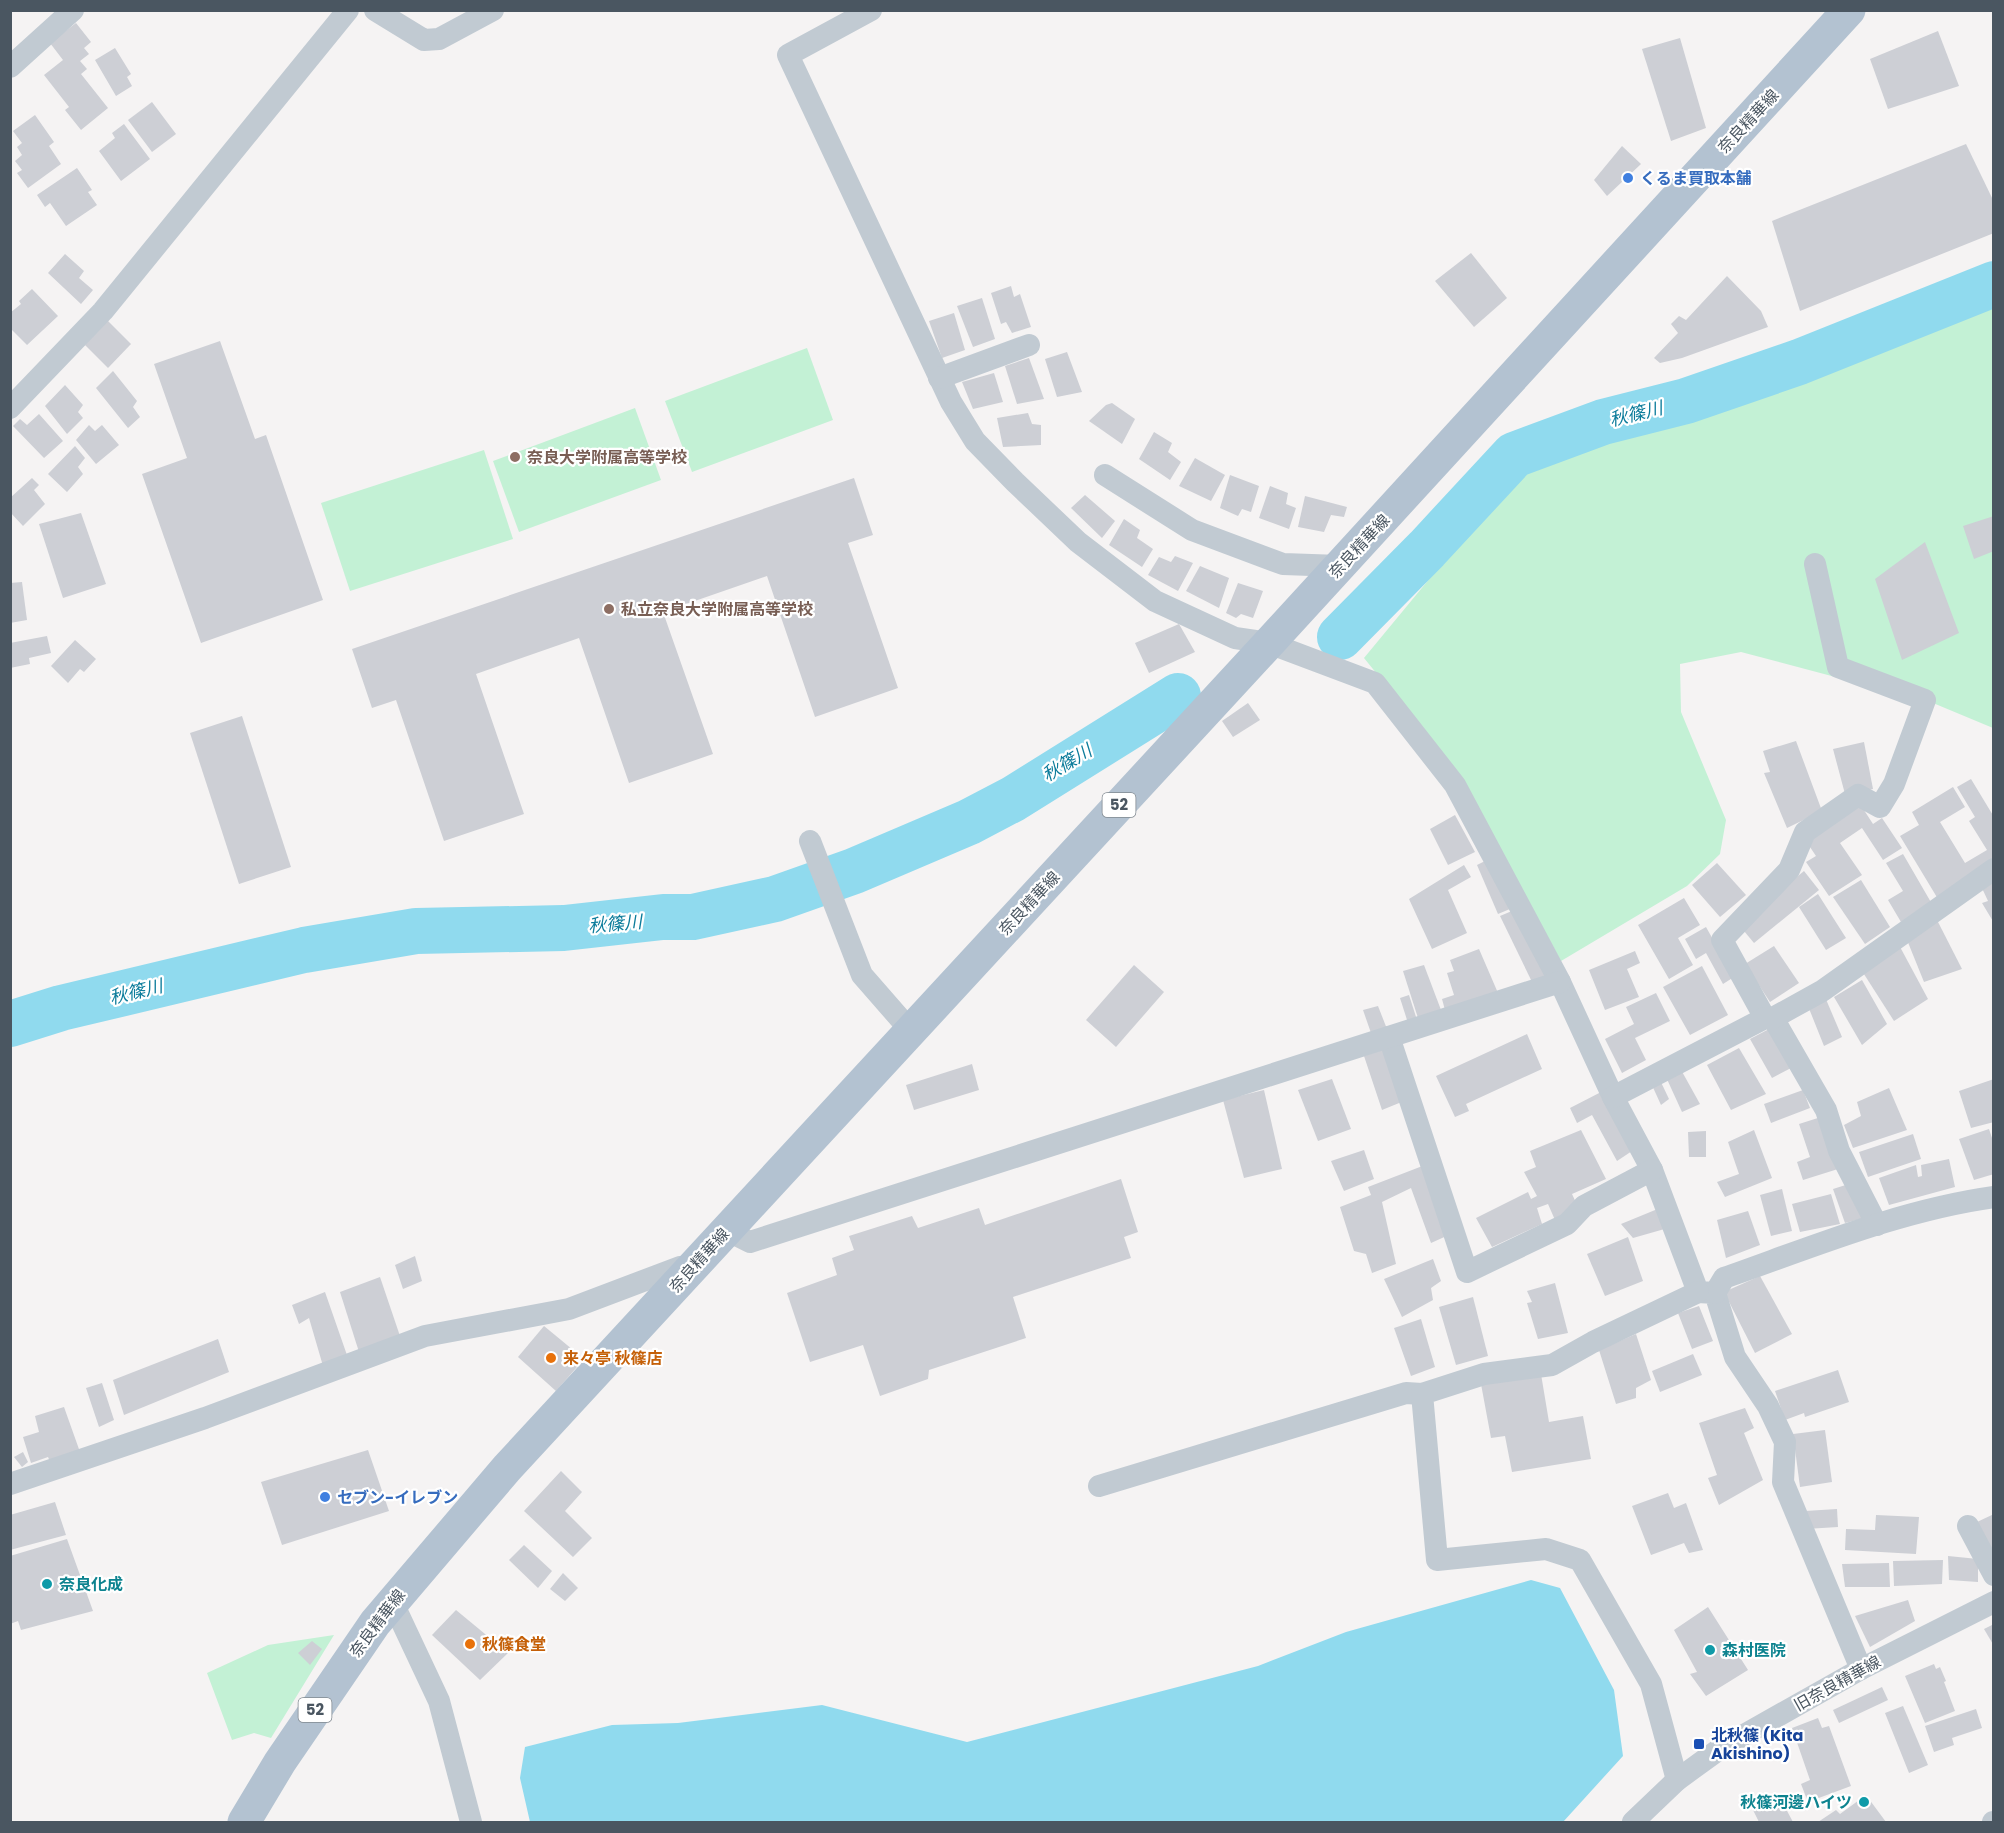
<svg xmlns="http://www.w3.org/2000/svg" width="2004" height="1833" font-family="Poppins,'Noto Sans JP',sans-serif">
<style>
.green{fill:#c3f1d5}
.water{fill:#90daee}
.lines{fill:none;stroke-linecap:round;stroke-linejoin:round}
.river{stroke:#90daee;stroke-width:46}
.building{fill:#cdcfd5}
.minor{stroke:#c1cad2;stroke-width:22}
.primary{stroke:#b3c2d1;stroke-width:33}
.shop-dot{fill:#3f7fe0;stroke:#fff;stroke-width:2}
.education-dot{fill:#8d6e63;stroke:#fff;stroke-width:2}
.food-dot{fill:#e8710a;stroke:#fff;stroke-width:2}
.culture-dot{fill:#0f9aa8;stroke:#fff;stroke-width:2}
.transit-dot{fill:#1a4fb4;stroke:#fff;stroke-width:2}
.labels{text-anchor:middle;stroke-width:4.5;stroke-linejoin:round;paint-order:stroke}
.shield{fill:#fff;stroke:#808990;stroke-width:1.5}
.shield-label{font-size:15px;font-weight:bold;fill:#4a5661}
.street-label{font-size:16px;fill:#4a5661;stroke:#fff}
.shop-label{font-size:16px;font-weight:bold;fill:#366cbe;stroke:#fff;text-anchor:start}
.education-label{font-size:16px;font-weight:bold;fill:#785e54;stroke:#fff;text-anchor:start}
.food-label{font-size:16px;font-weight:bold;fill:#c56008;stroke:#fff;text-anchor:start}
.culture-label{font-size:16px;font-weight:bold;fill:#0d838f;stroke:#fff;text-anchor:start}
.transit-label{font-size:16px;font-weight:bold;fill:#164399;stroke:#fff;text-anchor:start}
.water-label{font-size:18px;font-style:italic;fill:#0c7c9b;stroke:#fff}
</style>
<rect width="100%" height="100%" fill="#f5f3f3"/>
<g class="green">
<path d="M1993 295V728L1933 703 1741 652 1680 664 1681 712 1726 820 1720 854 1687 886 1561 961 1458 774 1364 658 1521 468 1542 454 1732 396Z"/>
<path d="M807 348 833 420 692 472 665 401Z"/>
<path d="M635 408 661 480 519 532 493 461Z"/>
<path d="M484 450 513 539 350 591 321 503Z"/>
<path d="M334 1635 271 1738 254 1733 232 1740 207 1673 268 1645Z"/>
</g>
<path class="water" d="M1531 1580 1560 1588 1614 1690 1623 1756 1563 1822H530L520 1778 525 1747 612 1725 678 1723 822 1705 967 1742 1258 1666 1346 1632Z"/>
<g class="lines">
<g class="river">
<path d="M1340 637 1427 549 1514 455 1603 422 1686 401 1799 362 1994 284"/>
<path d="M10 1024 61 1008 304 950 416 931 564 928 663 917H693L775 899 854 871 969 822 1013 799 1178 696"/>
</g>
</g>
<g class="building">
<path d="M76 23 91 42 84 48 89 54 80 61 87 69 81 74 108 108 81 130 65 110 69 107 44 75 63 60 50 43Z"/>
<path d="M1938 31 1959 86 1888 109 1870 59Z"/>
<path d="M1680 38 1706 128 1671 141 1642 49Z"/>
<path d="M115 48 131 74 127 77 132 86 116 96 95 60Z"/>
<path d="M152 102 176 134 152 152 128 120Z"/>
<path d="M35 115 54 142 49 146 61 164 28 188 17 173 22 170 15 161 22 155 17 147 22 143 13 131Z"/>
<path d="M124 124 150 159 121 181 99 151 115 138 112 133Z"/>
<path d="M1966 144 1994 202V233L1800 311 1772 221Z"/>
<path d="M1622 146 1641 164 1607 196 1594 180Z"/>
<path d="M77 168 92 190 88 192 97 205 66 226 50 203 45 207 37 195Z"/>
<path d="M1471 253 1507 298 1474 327 1435 281Z"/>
<path d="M65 254 84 271 79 278 93 290 81 304 48 273Z"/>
<path d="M1727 276 1761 311 1768 327 1682 358 1660 363 1654 358 1678 333 1671 324 1679 316 1686 320Z"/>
<path d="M1011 286 1014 297 1020 294 1031 327 1012 333 1006 322 1001 324 991 293Z"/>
<path d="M32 289 58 316 27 345 10 328V313L21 304 19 301Z"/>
<path d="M982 298 995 339 973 347 957 306Z"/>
<path d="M954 313 965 350 942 358 929 321Z"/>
<path d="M106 319 131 344 108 368 85 345Z"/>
<path d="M220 341 255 439 266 435 323 600 201 643 142 474 187 458 154 364Z"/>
<path d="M1067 352 1082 392 1057 397 1045 359Z"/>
<path d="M1029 358 1044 399 1017 404 1005 366Z"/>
<path d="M113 371 137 401 133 407 140 417 128 428 96 388Z"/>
<path d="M994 373 1003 402 973 409 962 382Z"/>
<path d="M65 385 83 405 78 412 83 418 67 434 45 406Z"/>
<path d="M1112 403 1135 419 1122 444 1089 421 1106 405Z"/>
<path d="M1028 413 1032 424 1041 425V445L1003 447 997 418Z"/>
<path d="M39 414 63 441 44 458 13 426 20 419 27 425Z"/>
<path d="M89 425 95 431 102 425 119 445 96 464 76 440Z"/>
<path d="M1154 432 1172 443 1168 452 1181 462 1170 480 1139 459Z"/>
<path d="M75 446 85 458 78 467 83 474 67 492 48 474Z"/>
<path d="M1195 458 1225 475 1211 501 1179 486Z"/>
<path d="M1230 475 1259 486 1251 512 1242 509 1238 516 1220 508Z"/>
<path d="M32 478 39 485 34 490 45 504 23 526 10 512V498Z"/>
<path d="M854 478 873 535 848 543 898 688 815 717 767 576 663 612 713 754 629 783 579 638 476 674 524 814 444 841 396 700 372 708 352 649Z"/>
<path d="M1270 486 1288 493 1286 504 1296 508 1289 529 1259 518Z"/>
<path d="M1085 495 1115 521 1102 538 1071 508Z"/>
<path d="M1305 496 1347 507 1344 517 1331 515 1324 532 1298 527Z"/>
<path d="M81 513 106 584 63 598 39 524Z"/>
<path d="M1994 516V551L1974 559 1963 526Z"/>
<path d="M1124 519 1140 530 1137 538 1153 549 1142 567 1109 545Z"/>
<path d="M1925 542 1959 633 1902 660 1875 579Z"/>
<path d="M1175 556 1193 563 1178 591 1148 575 1159 557 1171 562Z"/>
<path d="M1200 566 1229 578 1219 608 1186 591Z"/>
<path d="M22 582 27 620 10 623V583Z"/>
<path d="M1238 583 1263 591 1253 618 1241 614 1236 618 1226 613Z"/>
<path d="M1179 624 1195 652 1149 673 1135 643Z"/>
<path d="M47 636 51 653 29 658 30 664 10 668V643Z"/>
<path d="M75 640 96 659 84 672 80 669 68 683 51 666Z"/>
<path d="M1248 703 1260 720 1233 737 1222 721Z"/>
<path d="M242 716 291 867 239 884 190 733Z"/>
<path d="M1796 741 1822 811 1787 828 1764 773 1770 772 1763 751Z"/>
<path d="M1864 742 1873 789 1845 794 1833 749Z"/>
<path d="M1971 779 1994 817V866L1938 899 1900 836 1919 825 1912 812 1953 787 1965 807 1940 822 1965 863 1987 850 1969 821 1975 817 1957 787Z"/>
<path d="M1860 804 1873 824 1882 818 1902 848 1883 860 1862 828 1840 843 1862 875 1829 896 1806 862 1816 856 1806 841Z"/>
<path d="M1455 815 1475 852 1448 865 1430 829Z"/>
<path d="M1903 854 1932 904 1901 922 1888 900 1903 891 1886 863Z"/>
<path d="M1493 857 1517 906 1498 914 1477 865Z"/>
<path d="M1717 863 1746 895 1720 917 1692 885Z"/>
<path d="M1464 865 1471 877 1448 890 1467 933 1432 949 1409 899Z"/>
<path d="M1804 871 1819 890 1754 943 1739 925Z"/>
<path d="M1994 879V923L1982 903 1988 901 1981 886Z"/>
<path d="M1861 880 1890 927 1865 944 1833 897Z"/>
<path d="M1818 894 1846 938 1826 950 1799 907Z"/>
<path d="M1684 898 1700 925 1678 938 1693 965 1669 979 1638 925Z"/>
<path d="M1519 908 1553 976 1533 984 1500 916Z"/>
<path d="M1937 920 1962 969 1924 982 1905 935Z"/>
<path d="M1706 927 1734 977 1723 984 1706 953 1696 959 1685 939Z"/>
<path d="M1899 945 1928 999 1894 1021 1862 971Z"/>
<path d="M1774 946 1799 983 1770 1002 1745 964Z"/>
<path d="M1479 949 1498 993 1445 1010 1442 999 1454 995 1447 973 1454 971 1450 960Z"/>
<path d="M1635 951 1640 963 1627 969 1639 997 1605 1010 1589 970Z"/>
<path d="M1134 965 1164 992 1116 1047 1086 1020Z"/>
<path d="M1424 965 1441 1010 1418 1018 1403 971Z"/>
<path d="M1702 966 1728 1015 1690 1035 1663 987Z"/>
<path d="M1862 980 1887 1024 1862 1045 1834 997Z"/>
<path d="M1656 993 1670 1021 1635 1038 1646 1060 1622 1073 1605 1039 1634 1024 1626 1007Z"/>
<path d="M1409 995 1417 1020 1408 1023 1400 998Z"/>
<path d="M1825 997 1842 1037 1824 1046 1808 1006Z"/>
<path d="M1378 1006 1387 1029 1371 1033 1363 1010Z"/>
<path d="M1771 1028 1793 1067 1772 1078 1750 1039Z"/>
<path d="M1527 1034 1542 1069 1466 1104 1469 1111 1455 1117 1436 1076Z"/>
<path d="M1387 1048 1404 1101 1382 1110 1364 1056Z"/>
<path d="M1739 1048 1766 1094 1731 1110 1707 1065Z"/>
<path d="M972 1064 979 1090 914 1110 906 1085Z"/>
<path d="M1680 1068 1700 1104 1682 1112 1666 1077Z"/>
<path d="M1659 1078 1669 1099 1661 1105 1651 1083Z"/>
<path d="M1332 1079 1351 1129 1318 1141 1298 1090Z"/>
<path d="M1994 1079V1122L1971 1128 1959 1091Z"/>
<path d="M1889 1088 1907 1130 1853 1148 1844 1125 1861 1116 1857 1102Z"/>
<path d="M1264 1090 1282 1169 1244 1178 1223 1100Z"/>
<path d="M1605 1090 1635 1149 1617 1161 1592 1115 1577 1123 1570 1108Z"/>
<path d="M1803 1090 1810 1108 1771 1123 1764 1104Z"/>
<path d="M1821 1117 1838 1169 1803 1180 1797 1162 1810 1157 1799 1124Z"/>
<path d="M1989 1129 1994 1144V1174L1974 1180 1959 1139Z"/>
<path d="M1581 1130 1606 1179 1572 1194 1578 1207 1555 1220 1548 1204 1537 1208 1542 1224 1492 1247 1476 1218 1528 1192 1531 1199 1537 1196 1524 1172 1536 1167 1530 1151Z"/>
<path d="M1754 1130 1772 1178 1725 1197 1717 1182 1739 1174 1728 1142Z"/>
<path d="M1706 1131V1157H1689L1688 1132Z"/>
<path d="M1913 1134 1921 1159 1868 1177 1859 1152Z"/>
<path d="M1364 1150 1374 1179 1344 1191 1331 1161Z"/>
<path d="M1949 1159 1955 1187 1889 1205 1879 1178 1916 1165 1918 1177 1922 1176 1921 1165Z"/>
<path d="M1425 1165 1451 1234 1431 1243 1411 1188 1382 1202 1396 1264 1372 1273 1366 1254 1354 1251 1340 1207 1371 1195 1368 1187Z"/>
<path d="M1121 1179 1138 1232 1124 1237 1131 1258 1013 1297 1026 1338 929 1370 928 1379 880 1396 863 1345 810 1362 787 1293 837 1275 832 1258 854 1250 849 1236 912 1216 918 1228 979 1208 985 1225Z"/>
<path d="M1852 1183 1865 1218 1845 1223 1833 1189Z"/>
<path d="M1782 1189 1792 1231 1771 1236 1760 1195Z"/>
<path d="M1831 1194 1840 1224 1800 1232 1792 1204Z"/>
<path d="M1660 1208 1668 1228 1633 1238 1621 1224Z"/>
<path d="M1748 1211 1760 1245 1726 1258 1717 1220Z"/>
<path d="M1628 1237 1643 1281 1605 1296 1587 1254Z"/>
<path d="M415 1256 422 1281 403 1289 395 1265Z"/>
<path d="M1433 1259 1441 1281 1431 1288 1433 1300 1402 1317 1384 1279Z"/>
<path d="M1760 1276 1792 1334 1755 1353 1724 1292Z"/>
<path d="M380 1277 401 1339 359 1352 340 1292Z"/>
<path d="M1555 1283 1568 1333 1538 1339 1527 1303 1532 1302 1527 1291Z"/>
<path d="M325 1292 348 1358 323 1366 309 1318 299 1324 292 1305Z"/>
<path d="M1473 1297 1488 1356 1456 1365 1439 1307Z"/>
<path d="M1699 1306 1713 1341 1692 1349 1678 1313Z"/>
<path d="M1421 1319 1435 1367 1411 1376 1394 1328Z"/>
<path d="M544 1326 584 1359 556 1391 518 1357Z"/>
<path d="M1636 1334 1651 1380 1636 1388V1398L1616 1404 1599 1350Z"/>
<path d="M218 1339 229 1372 124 1415 113 1380Z"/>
<path d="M1693 1354 1702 1375 1660 1392 1652 1371Z"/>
<path d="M1838 1370 1849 1402 1805 1417 1804 1413 1785 1420 1775 1391Z"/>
<path d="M1541 1374 1549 1422 1583 1416 1591 1459 1512 1472 1505 1436 1491 1438 1481 1384Z"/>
<path d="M102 1383 114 1420 99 1427 86 1388Z"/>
<path d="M64 1407 80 1452 51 1464 48 1457 31 1463 23 1437 39 1432 35 1416Z"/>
<path d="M1745 1408 1754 1428 1744 1433 1763 1480 1719 1505 1708 1478 1717 1475 1699 1423Z"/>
<path d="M1825 1430 1832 1482 1800 1487 1793 1434Z"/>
<path d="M368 1450 389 1511 282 1545 261 1482Z"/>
<path d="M23 1452 28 1462 22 1467 14 1457Z"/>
<path d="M561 1471 582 1492 565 1511 592 1538 573 1557 524 1511Z"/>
<path d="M1668 1493 1674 1508 1686 1503 1703 1550 1689 1553 1684 1543 1651 1555 1632 1506Z"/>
<path d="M55 1502 66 1535 10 1550V1515Z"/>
<path d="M1837 1509 1838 1527 1806 1529 1805 1511Z"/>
<path d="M1994 1514V1554L1977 1522Z"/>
<path d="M1876 1515 1919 1517 1916 1554 1845 1550 1846 1529 1875 1530Z"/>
<path d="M67 1539 93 1611 21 1630 18 1621 10 1624V1556Z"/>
<path d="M524 1545 552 1571 538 1588 509 1560Z"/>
<path d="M1948 1556 1978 1559V1582L1949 1580Z"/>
<path d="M1943 1560 1942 1584 1894 1586 1893 1561Z"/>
<path d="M1889 1563 1890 1587H1845L1842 1564Z"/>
<path d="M563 1573 578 1588 565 1601 550 1589Z"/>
<path d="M1908 1600 1915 1621 1870 1647 1855 1616Z"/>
<path d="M1708 1607 1748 1670 1706 1696 1690 1674 1697 1672 1674 1630Z"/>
<path d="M456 1610 508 1653 480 1680 432 1635Z"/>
<path d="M1994 1624V1646L1984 1629Z"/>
<path d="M312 1641 322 1649 310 1665 298 1653Z"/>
<path d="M1934 1664 1936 1669 1940 1667 1946 1681 1944 1682 1955 1711 1925 1723 1905 1676Z"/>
<path d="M1882 1687 1888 1700 1839 1723 1833 1710Z"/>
<path d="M1903 1706 1928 1765 1909 1773 1885 1713Z"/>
<path d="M1976 1709 1982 1728 1952 1738 1954 1745 1934 1752 1925 1726Z"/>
<path d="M1818 1718 1822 1728 1829 1726 1851 1786 1808 1802 1801 1784 1810 1780 1792 1728Z"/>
<path d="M1785 1795 1791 1807 1786 1809 1793 1822H1759L1753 1810Z"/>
<path d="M1866 1795 1886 1822H1818L1836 1810 1840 1814Z"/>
</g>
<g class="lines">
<g class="minor">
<path d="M375 10 424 40 439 39 493 10"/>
<path d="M871 10 788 55 951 402 975 441 1015 482 1078 542 1155 601 1235 638 1269 643 1375 683 1455 785 1560 982 1613 1097 1652 1170 1698 1292 1715 1293 1735 1357 1768 1406 1785 1442 1783 1482 1861 1669"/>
<path d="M10 67 73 10"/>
<path d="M939 378 1029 345"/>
<path d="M10 408 103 311 348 10"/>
<path d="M1105 475 1192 530 1283 564 1340 566"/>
<path d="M810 841 862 975 910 1030"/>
<path d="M1765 1018 1722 940 1789 870 1805 832 1858 795 1880 807 1894 784 1925 700 1838 667 1815 564"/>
<path d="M1773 1018 1826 1110 1839 1151 1877 1225"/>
<path d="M1389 1037 1467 1272 1567 1224 1584 1206 1652 1170"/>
<path d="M1613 1097 1765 1018H1773L1822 991 1994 869"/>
<path d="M726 1230 750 1242 1560 982"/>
<path d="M1715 1293 1724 1278C1812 1247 1901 1210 1994 1197"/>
<path d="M10 1484 205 1418 425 1336 569 1309 680 1267 693 1266"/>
<path d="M1099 1486 1406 1393 1422 1394"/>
<path d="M1968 1526 1994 1575"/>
<path d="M392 1601 439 1701 471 1822"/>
<path d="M1677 1780 1651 1684 1580 1560 1546 1549 1437 1560 1422 1394 1484 1374 1552 1365 1593 1342 1698 1292"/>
<path d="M1633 1822 1677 1780 1721 1748 1861 1669 1994 1602"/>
<path d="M1993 1822H1994"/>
</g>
<path class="primary" d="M244 1822 280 1762 375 1623 507 1468 1269 643 1849 10"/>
</g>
<g class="shop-dot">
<circle cx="1628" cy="178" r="6"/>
<circle cx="325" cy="1497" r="6"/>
</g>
<g class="education-dot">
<circle cx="515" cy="457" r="6"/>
<circle cx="609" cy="609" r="6"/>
</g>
<g class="food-dot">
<circle cx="551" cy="1358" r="6"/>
<circle cx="470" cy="1644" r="6"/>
</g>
<g class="culture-dot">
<circle cx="47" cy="1584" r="6"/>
<circle cx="1710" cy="1650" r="6"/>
<circle cx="1864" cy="1802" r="6"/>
</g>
<rect class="transit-dot" x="1693" y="1738" width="12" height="12" rx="3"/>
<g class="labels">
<g class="shield">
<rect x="1102.5" y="793" width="33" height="24" rx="4.5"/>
<rect x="298.5" y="1698" width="33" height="24" rx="4.5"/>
</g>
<g class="shield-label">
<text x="1119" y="810">52</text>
<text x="315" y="1715">52</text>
</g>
<g class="street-label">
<text transform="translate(1748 121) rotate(-47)" y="6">奈良精華線</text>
<text transform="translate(1359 546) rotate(-47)" y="6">奈良精華線</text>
<text transform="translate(1029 903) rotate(-47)" y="6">奈良精華線</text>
<text transform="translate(699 1260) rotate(-48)" y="6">奈良精華線</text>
<text transform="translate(377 1623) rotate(-53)" y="6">奈良精華線</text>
<text transform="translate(1837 1683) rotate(-29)" y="6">旧奈良精華線</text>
</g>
<g class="shop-label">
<text x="1640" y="184">くるま買取本舗</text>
<text x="337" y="1503">セブン-イレブン</text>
</g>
<g class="education-label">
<text x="527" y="463">奈良大学附属高等学校</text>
<text x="621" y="615">私立奈良大学附属高等学校</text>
</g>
<g class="food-label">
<text x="563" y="1364">来々亭 秋篠店</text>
<text x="482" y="1650">秋篠食堂</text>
</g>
<g class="culture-label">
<text x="59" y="1590">奈良化成</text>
<text x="1722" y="1656">森村医院</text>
<text x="1852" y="1808" text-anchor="end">秋篠河邊ハイツ</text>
</g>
<g class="transit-label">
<text x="1711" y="1741">北秋篠 (Kita<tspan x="1711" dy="18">Akishino)</tspan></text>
</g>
<g class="water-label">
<text transform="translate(1636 414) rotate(-14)" y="6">秋篠川</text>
<text transform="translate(1067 763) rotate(-31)" y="6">秋篠川</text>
<text transform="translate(615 924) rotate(-5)" y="6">秋篠川</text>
<text transform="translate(136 992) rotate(-14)" y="6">秋篠川</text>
</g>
</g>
<rect width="2004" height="1833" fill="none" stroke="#4a5661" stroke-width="24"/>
</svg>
